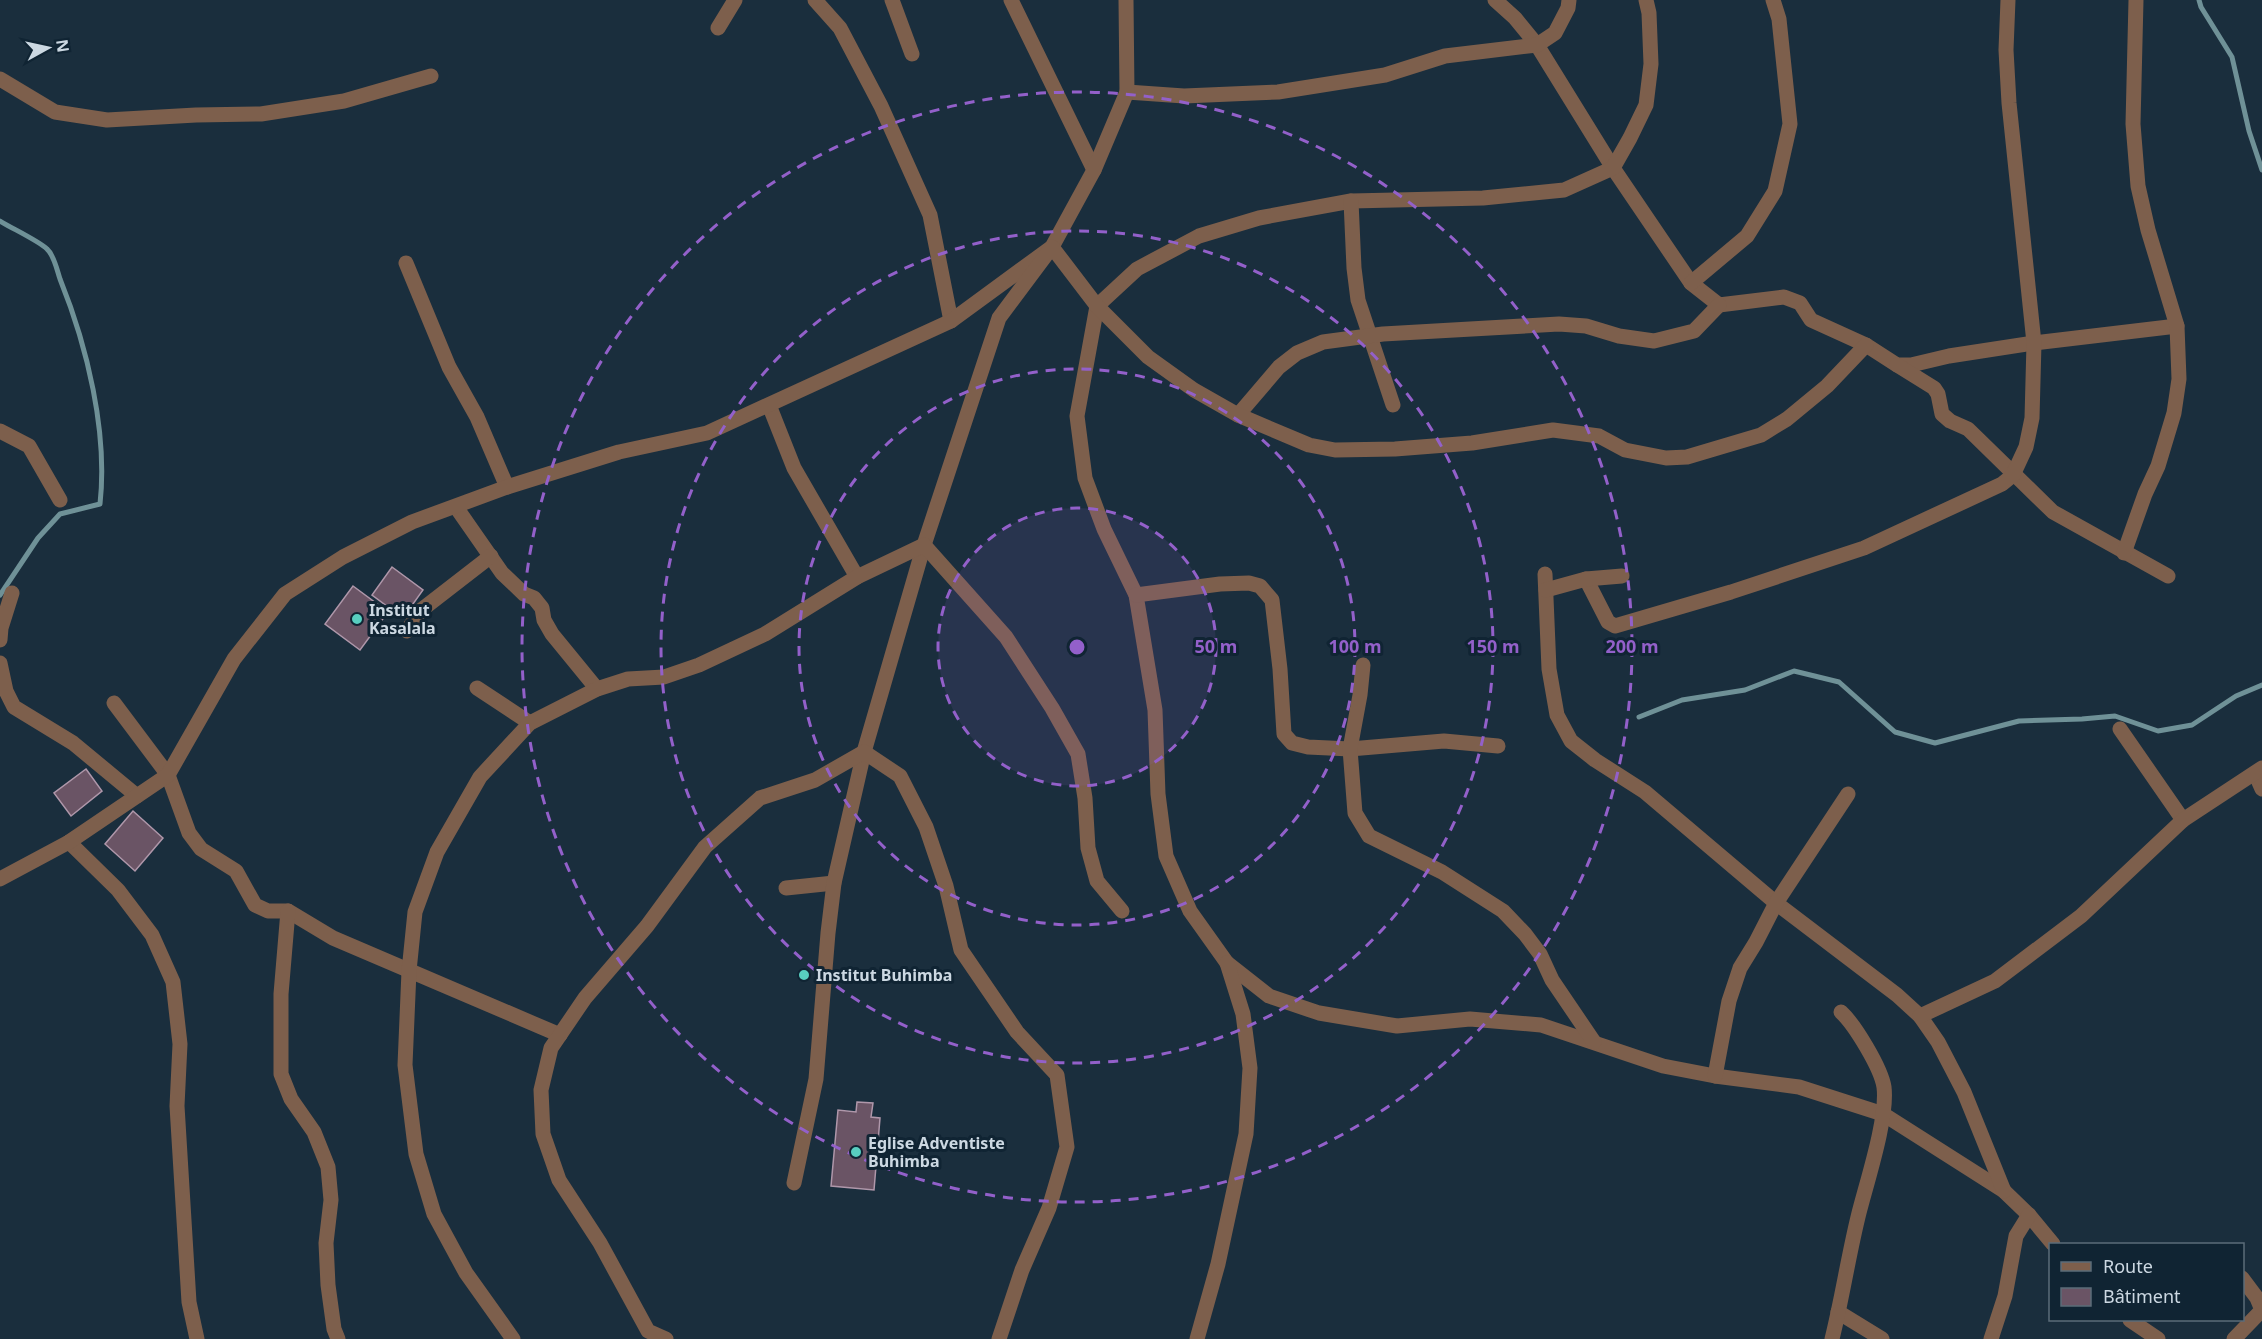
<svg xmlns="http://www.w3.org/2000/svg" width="2262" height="1339" font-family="'Noto Sans',sans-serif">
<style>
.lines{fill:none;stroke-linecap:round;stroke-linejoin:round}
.stream{stroke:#6f9197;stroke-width:5}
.building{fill:#6a5465;stroke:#af97aa;stroke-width:1.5}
.minor{stroke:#7d5f4c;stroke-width:15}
.ring{fill:none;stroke:#9360ca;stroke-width:3;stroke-dasharray:10 8}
.poi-dot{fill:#58cec0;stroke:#102433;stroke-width:2}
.labels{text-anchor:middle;stroke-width:6;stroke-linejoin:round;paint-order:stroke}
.poi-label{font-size:16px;font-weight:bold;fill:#ccd8e2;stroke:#102433;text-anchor:start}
.centre{fill:#9360ca;stroke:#102433;stroke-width:3}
.ring-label{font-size:18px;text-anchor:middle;font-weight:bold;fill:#9360ca;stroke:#102433;stroke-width:6;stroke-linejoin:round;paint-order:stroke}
</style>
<rect width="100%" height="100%" fill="#1a2e3d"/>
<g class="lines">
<g class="stream">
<path d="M2199 0 2201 7 2232 57 2249 131 2262 170"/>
<path d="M0 221C11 228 39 241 47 249 54 255 57 270 60 279 87 346 108 432 100 504L60 514 38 538 0 595"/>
<path d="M1639 717 1682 700 1745 690 1794 671 1839 682 1895 732 1935 743 2019 721 2082 719 2115 716 2158 731 2192 725 2236 696 2262 685"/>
</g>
</g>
<g class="building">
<path d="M392 567 423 590 403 618 372 595Z"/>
<path d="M353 586 388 612 360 650 325 624Z"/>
<path d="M86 769 102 791 71 816 54 793Z"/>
<path d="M133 811 163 838 135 871 105 844Z"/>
<path d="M857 1102 873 1103 871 1117 880 1118 874 1190 831 1186 838 1110 856 1112Z"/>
</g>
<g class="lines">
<g class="minor">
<path d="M815 0 840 28 881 106 930 215 951 321"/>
<path d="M892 0 912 54"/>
<path d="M1011 0 1094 170"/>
<path d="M1495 0 1515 18 1537 45 1613 168 1691 283 1719 305 1784 297 1800 303 1811 320 1866 345 1897 365H1911L1949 356 2034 343 2177 326"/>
<path d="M1646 0 1649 13 1651 64 1646 105 1630 138 1613 168 1564 190 1483 198 1351 201 1259 218 1199 236 1137 269 1097 306 1077 416 1085 478 1104 529 1136 595 1155 710 1158 794 1166 856 1190 911 1227 963 1269 996 1319 1013 1397 1026 1470 1019 1541 1025 1663 1066 1715 1076 1799 1087 1883 1114 2004 1191 2029 1215 2053 1244"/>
<path d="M718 28 735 0"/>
<path d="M0 79 55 112 107 120 196 115 261 114 344 101 431 76"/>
<path d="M1127 92 1184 96 1278 92 1385 75 1445 56 1537 45 1555 33 1568 8 1569 0"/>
<path d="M1351 201 1354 268 1358 300 1393 405"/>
<path d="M406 263 449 367 477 417 507 487"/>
<path d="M1691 283 1747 236 1775 191 1790 124 1779 19 1773 0"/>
<path d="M1897 365 1934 388 1938 394 1942 414 1950 421 1968 429 2053 512 2168 576"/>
<path d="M769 405 794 468 857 577"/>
<path d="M1238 415 1279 367 1297 353 1323 342 1383 334 1559 324 1586 326 1619 336 1654 341 1694 331 1719 305"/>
<path d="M0 431 29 446 60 500"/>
<path d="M456 507 502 573 524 594 534 598 542 608 544 620 552 634 597 689"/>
<path d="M2124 553 2145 494 2158 466 2174 413 2179 379 2177 326 2148 230 2138 186 2133 124 2136 0"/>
<path d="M1545 574 1549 669 1557 715 1571 741 1595 760 1645 792 1776 903 1897 995 1920 1016 1938 1042 1964 1092 2004 1191"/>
<path d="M1586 579 1608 622 1615 626 1731 592 1864 548 2002 484 2013 475 2026 447 2032 418 2034 343 2009 103 2006 50 2008 0"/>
<path d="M1546 590 1586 579 1622 576"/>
<path d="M1136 595 1220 584 1249 583 1260 586 1272 600 1280 669 1284 734 1292 743 1308 747 1350 749 1444 741 1498 746"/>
<path d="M407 631 420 611 491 556"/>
<path d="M0 640 1 628 12 593"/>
<path d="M0 663 6 691 14 707 73 743 137 796"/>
<path d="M1363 665 1360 695 1350 749 1355 813 1369 836 1442 872 1503 911 1525 934 1540 954 1552 980 1594 1042"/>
<path d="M477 688 530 723"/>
<path d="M114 703 168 775 189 833 201 849 236 871 255 905 268 911H288L333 938 560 1035"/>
<path d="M2120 729 2183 820"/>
<path d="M2255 773 2262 789"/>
<path d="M69 842 118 890 152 935 173 982 180 1044 177 1106 189 1302 197 1339"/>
<path d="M0 879 69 842 168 775 234 659 285 594 343 557 412 522 507 487 619 452 707 433 951 321 1052 247 1094 170 1127 92 1126 0"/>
<path d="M786 888 834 883"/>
<path d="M288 911 281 994V1074L291 1099 314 1132 328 1167 331 1200 326 1243 328 1285 334 1329 338 1339"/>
<path d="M1920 1016 1995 981 2081 916 2183 820 2262 768"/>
<path d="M1715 1076 1729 1001 1740 968 1756 942 1776 903 1848 794"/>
<path d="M794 1183 816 1079 828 933 834 883 864 752 924 545 999 318 1052 247 1097 306 1148 357 1194 390 1238 415 1309 445 1335 450 1395 449 1472 443 1553 430 1599 436 1625 450 1666 458 1687 457 1761 435 1787 419 1827 386 1866 345"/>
<path d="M1838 1312 1882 1339"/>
<path d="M2130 1320 2158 1339"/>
<path d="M513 1339 466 1273 434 1214 416 1154 405 1065 409 971 415 912 437 852 480 777 530 723 597 689 628 679 664 677 699 665 765 634 857 577 924 545 1006 637 1052 708 1078 754 1085 798 1088 848 1097 881 1122 911"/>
<path d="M666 1339 648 1331 600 1243 559 1180 543 1134 541 1090 551 1048 585 998 647 926 705 847 760 798 815 780 864 752 900 776 926 827 946 886 961 950 1017 1032 1057 1075 1067 1147 1049 1208 1022 1270 999 1339"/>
<path d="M1197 1339 1218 1264 1246 1134 1250 1068 1243 1014 1227 963"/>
<path d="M1832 1339C1842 1299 1848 1258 1858 1217 1866 1184 1888 1119 1884 1087 1881 1068 1855 1025 1841 1012"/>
<path d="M1991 1339 2005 1296 2016 1236 2029 1215"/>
<path d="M2234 1339 2262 1310 2257 1298 2242 1278"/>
</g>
</g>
<circle cx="1077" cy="647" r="139" fill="#9360ca" fill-opacity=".12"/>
<g class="ring">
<circle cx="1077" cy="647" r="139"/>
<circle cx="1077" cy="647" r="278"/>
<circle cx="1077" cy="647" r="416"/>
<circle cx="1077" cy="647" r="555"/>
</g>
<g class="poi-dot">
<circle cx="357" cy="619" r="6"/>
<circle cx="804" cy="975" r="6"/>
<circle cx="856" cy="1152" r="6"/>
</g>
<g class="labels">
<g class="poi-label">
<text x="369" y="616">Institut<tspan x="369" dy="18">Kasalala</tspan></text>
<text x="816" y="981">Institut Buhimba</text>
<text x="868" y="1149">Eglise Adventiste<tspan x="868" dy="18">Buhimba</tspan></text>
</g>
</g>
<circle cx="1077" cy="647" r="9" class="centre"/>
<g class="ring-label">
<text x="1216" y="653">50 m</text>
<text x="1355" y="653">100 m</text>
<text x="1493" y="653">150 m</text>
<text x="1632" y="653">200 m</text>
</g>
<rect x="2049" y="1243" width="195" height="78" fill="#102433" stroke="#5b6c79" stroke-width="1.5"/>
<rect x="2061" y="1262" width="30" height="9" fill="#7d5f4c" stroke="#5b6c79" stroke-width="1.5"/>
<text x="2103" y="1273" font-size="18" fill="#ccd8e2">Route</text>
<rect x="2061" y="1288" width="30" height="18" fill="#6a5465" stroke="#5b6c79" stroke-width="1.5"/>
<text x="2103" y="1303" font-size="18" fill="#ccd8e2">Bâtiment</text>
<g transform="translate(48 48) rotate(82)" stroke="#102433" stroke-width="4.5" paint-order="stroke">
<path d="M0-4.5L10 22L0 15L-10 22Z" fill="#ccd8e2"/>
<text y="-9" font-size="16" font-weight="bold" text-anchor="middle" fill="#ccd8e2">N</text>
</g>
</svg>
